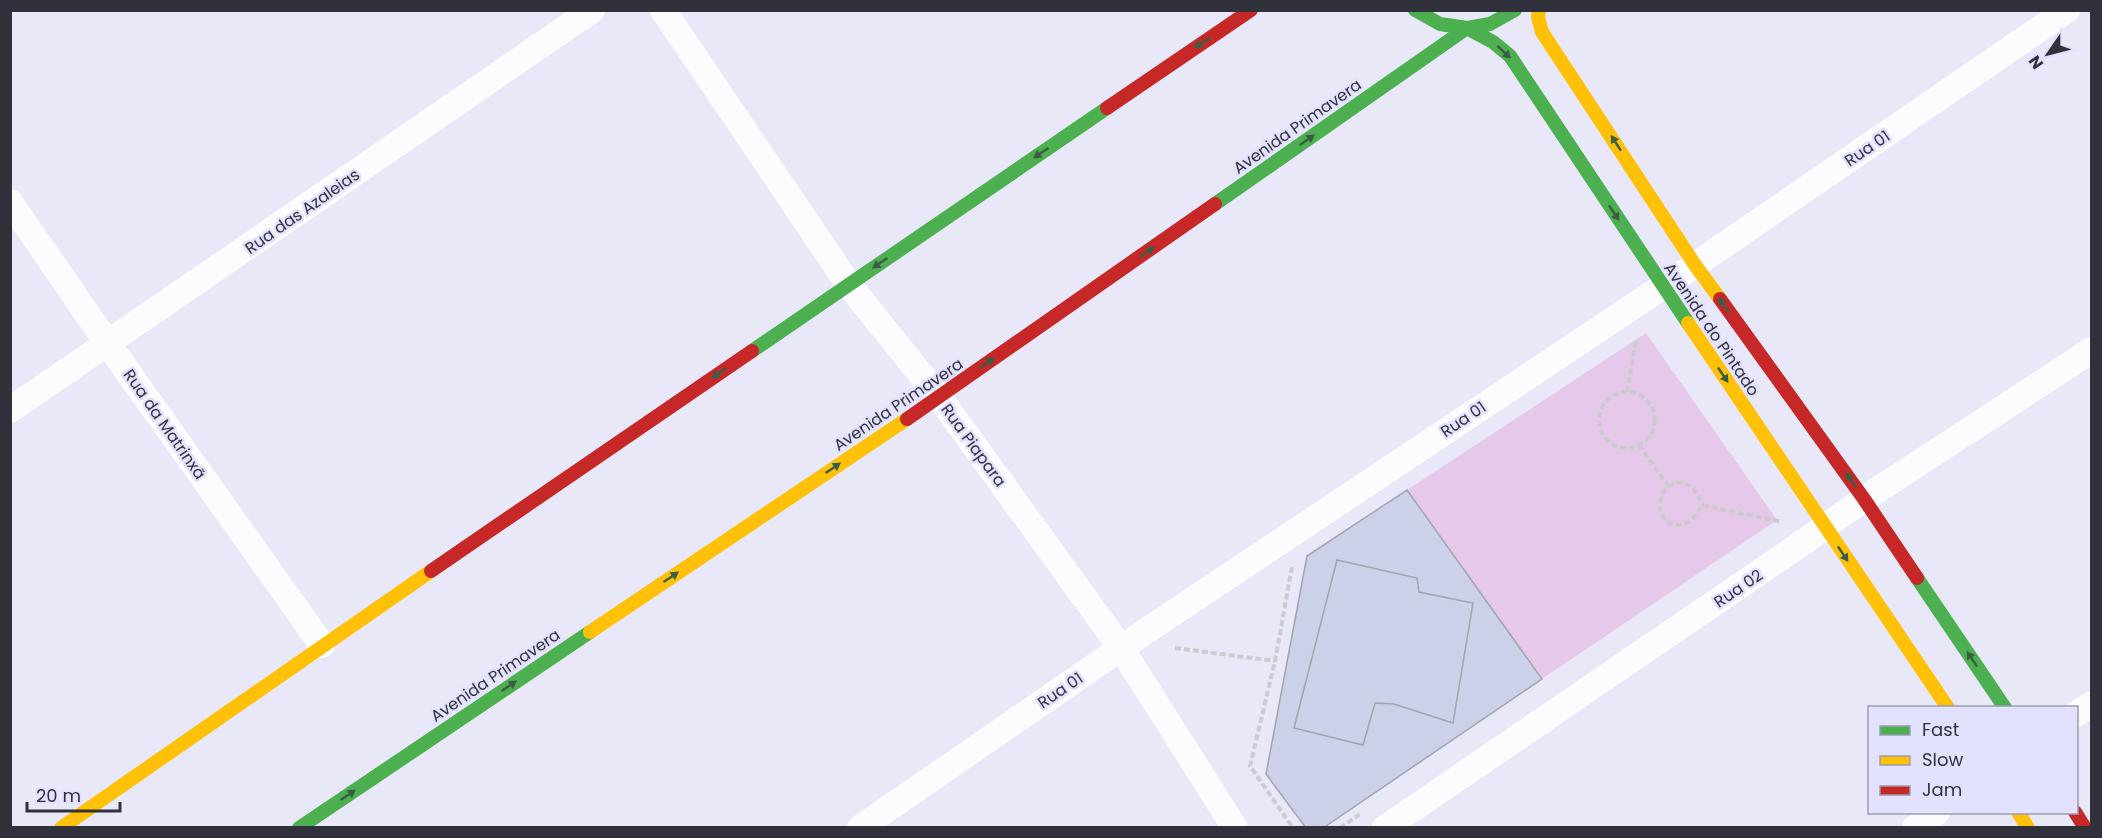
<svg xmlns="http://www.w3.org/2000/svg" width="2102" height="838" font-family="Poppins,sans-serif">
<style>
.green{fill:#e6c9ea}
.building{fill:#cad1e8;stroke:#a2a4b0;stroke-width:1.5}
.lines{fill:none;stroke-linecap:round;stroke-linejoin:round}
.path{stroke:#cbcbd0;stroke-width:4;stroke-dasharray:6 3;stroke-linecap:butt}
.street{stroke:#fcfcfe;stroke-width:26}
.fast{stroke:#4caf50;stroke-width:14}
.slow{stroke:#ffc107;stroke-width:14}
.jam{stroke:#c62828;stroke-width:14}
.oneway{fill:#3a5d43}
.labels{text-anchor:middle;stroke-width:5;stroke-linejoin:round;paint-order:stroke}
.street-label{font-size:16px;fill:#31313c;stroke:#e2e2fe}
</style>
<rect width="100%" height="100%" fill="#e8e8f8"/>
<path class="green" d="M1646 333 1777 520 1542 679 1407 490Z"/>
<g class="building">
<path d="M1407 490 1542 679 1323 828H1306L1266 774 1307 556Z"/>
<path d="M1337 560 1417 578 1419 592 1473 603 1453 723 1394 704 1375 703 1363 745 1294 728Z"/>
</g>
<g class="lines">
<g class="path">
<path d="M1627 392 1636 340"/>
<circle cx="1627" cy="420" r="28"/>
<path d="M1639 445 1668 486C1642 515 1683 546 1702 505L1782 522"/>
<path d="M1668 486C1685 476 1697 489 1702 505"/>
<path d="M1292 567 1275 661 1250 766 1293 828"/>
<path d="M1175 648 1275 661"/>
<path d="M1340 828 1360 814"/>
</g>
<g class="street">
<path d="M663 10 849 285 939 397 1121 648 1235 828"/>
<path d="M10 202 108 344 322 645"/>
<path d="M10 410 592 10"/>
<path d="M2076 714 2092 704"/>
<path d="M860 828 1121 648 1695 265 2067 10"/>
<path d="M1385 828 1801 544 1864 499 2092 350"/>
<path d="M1915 828 1937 812"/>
</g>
<g class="fast">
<path d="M1415 10 1440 24 1467 28 1493 42 1510 56 1688 323"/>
<path d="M1215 204 1467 28 1490 24 1515 10"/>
<path d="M752 351 1107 108"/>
<path d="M1917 578 2005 708"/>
<path d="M299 828 590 632"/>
</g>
<g class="slow">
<path d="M1539 10 1538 17 1542 32 1695 265 1720 299"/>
<path d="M1688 323 1948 708"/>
<path d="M590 632 907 419"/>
<path d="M2018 812 2028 828"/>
<path d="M61 828 431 571"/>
</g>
<g class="jam">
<path d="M1107 108 1251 10"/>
<path d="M1720 299 1864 499 1917 578"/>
<path d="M907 419 1215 204"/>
<path d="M431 571 752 351"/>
<path d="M2075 812 2085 828"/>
</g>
</g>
<defs><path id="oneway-solid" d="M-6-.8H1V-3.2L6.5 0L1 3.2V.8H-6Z" transform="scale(1.5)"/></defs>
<g class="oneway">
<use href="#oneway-solid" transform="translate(1202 43) rotate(146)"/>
<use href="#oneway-solid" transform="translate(1504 52) rotate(43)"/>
<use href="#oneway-solid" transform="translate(1307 140) rotate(-35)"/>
<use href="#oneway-solid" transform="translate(1616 143) rotate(-123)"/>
<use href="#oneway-solid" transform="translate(1041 153) rotate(146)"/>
<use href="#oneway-solid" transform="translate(1614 213) rotate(56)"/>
<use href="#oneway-solid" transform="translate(1147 252) rotate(-35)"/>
<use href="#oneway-solid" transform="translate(880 263) rotate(146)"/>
<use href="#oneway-solid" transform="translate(1724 305) rotate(-126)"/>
<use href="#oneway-solid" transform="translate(987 363) rotate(-35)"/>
<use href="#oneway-solid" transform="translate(719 373) rotate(146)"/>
<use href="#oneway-solid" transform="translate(1723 375) rotate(56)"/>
<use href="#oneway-solid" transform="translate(833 468) rotate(-34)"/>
<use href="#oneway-solid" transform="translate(1851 480) rotate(-126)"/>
<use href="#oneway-solid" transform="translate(1843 554) rotate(56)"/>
<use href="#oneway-solid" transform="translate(671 577) rotate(-34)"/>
<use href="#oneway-solid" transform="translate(1972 659) rotate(-124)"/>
<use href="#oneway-solid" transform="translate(509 686) rotate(-34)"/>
<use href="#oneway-solid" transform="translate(348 795) rotate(-34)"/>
</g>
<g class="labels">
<g class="street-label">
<text transform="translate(1297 126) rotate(-35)" y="6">Avenida Primavera</text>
<text transform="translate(1867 148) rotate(-34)" y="6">Rua 01</text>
<text transform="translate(302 211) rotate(-35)" y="6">Rua das Azaleias</text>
<text transform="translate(1712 329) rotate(56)" y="6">Avenida do Pintado</text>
<text transform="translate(898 404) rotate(-34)" y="6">Avenida Primavera</text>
<text transform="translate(1463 419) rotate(-34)" y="6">Rua 01</text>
<text transform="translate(165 424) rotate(55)" y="6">Rua da Matrinxã</text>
<text transform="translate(974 445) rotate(54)" y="6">Rua Piapara</text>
<text transform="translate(1738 588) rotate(-34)" y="6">Rua 02</text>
<text transform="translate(495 675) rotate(-34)" y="6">Avenida Primavera</text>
<text transform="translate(1060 690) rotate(-34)" y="6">Rua 01</text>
</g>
</g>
<rect width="2102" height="838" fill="none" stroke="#31313c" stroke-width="24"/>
<rect x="1868" y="706" width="210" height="108" fill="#e2e2fe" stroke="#9b9bb0" stroke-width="1.5"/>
<rect x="1880" y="726" width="30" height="9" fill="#4caf50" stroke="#9b9bb0" stroke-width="1.5"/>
<text x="1922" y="736" font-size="18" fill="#31313c">Fast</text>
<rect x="1880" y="756" width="30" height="9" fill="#ffc107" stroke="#9b9bb0" stroke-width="1.5"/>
<text x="1922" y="766" font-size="18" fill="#31313c">Slow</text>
<rect x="1880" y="786" width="30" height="9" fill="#c62828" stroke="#9b9bb0" stroke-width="1.5"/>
<text x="1922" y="796" font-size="18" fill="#31313c">Jam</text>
<g transform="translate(2048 54) rotate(235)" stroke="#e2e2fe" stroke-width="4.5" paint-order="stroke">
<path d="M0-4.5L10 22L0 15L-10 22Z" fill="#31313c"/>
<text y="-9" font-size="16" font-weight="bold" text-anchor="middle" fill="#31313c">N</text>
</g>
<path d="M27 802v9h93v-9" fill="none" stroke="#31313c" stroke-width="3"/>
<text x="36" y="802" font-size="18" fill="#31313c" stroke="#e2e2fe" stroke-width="4.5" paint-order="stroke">20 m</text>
</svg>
